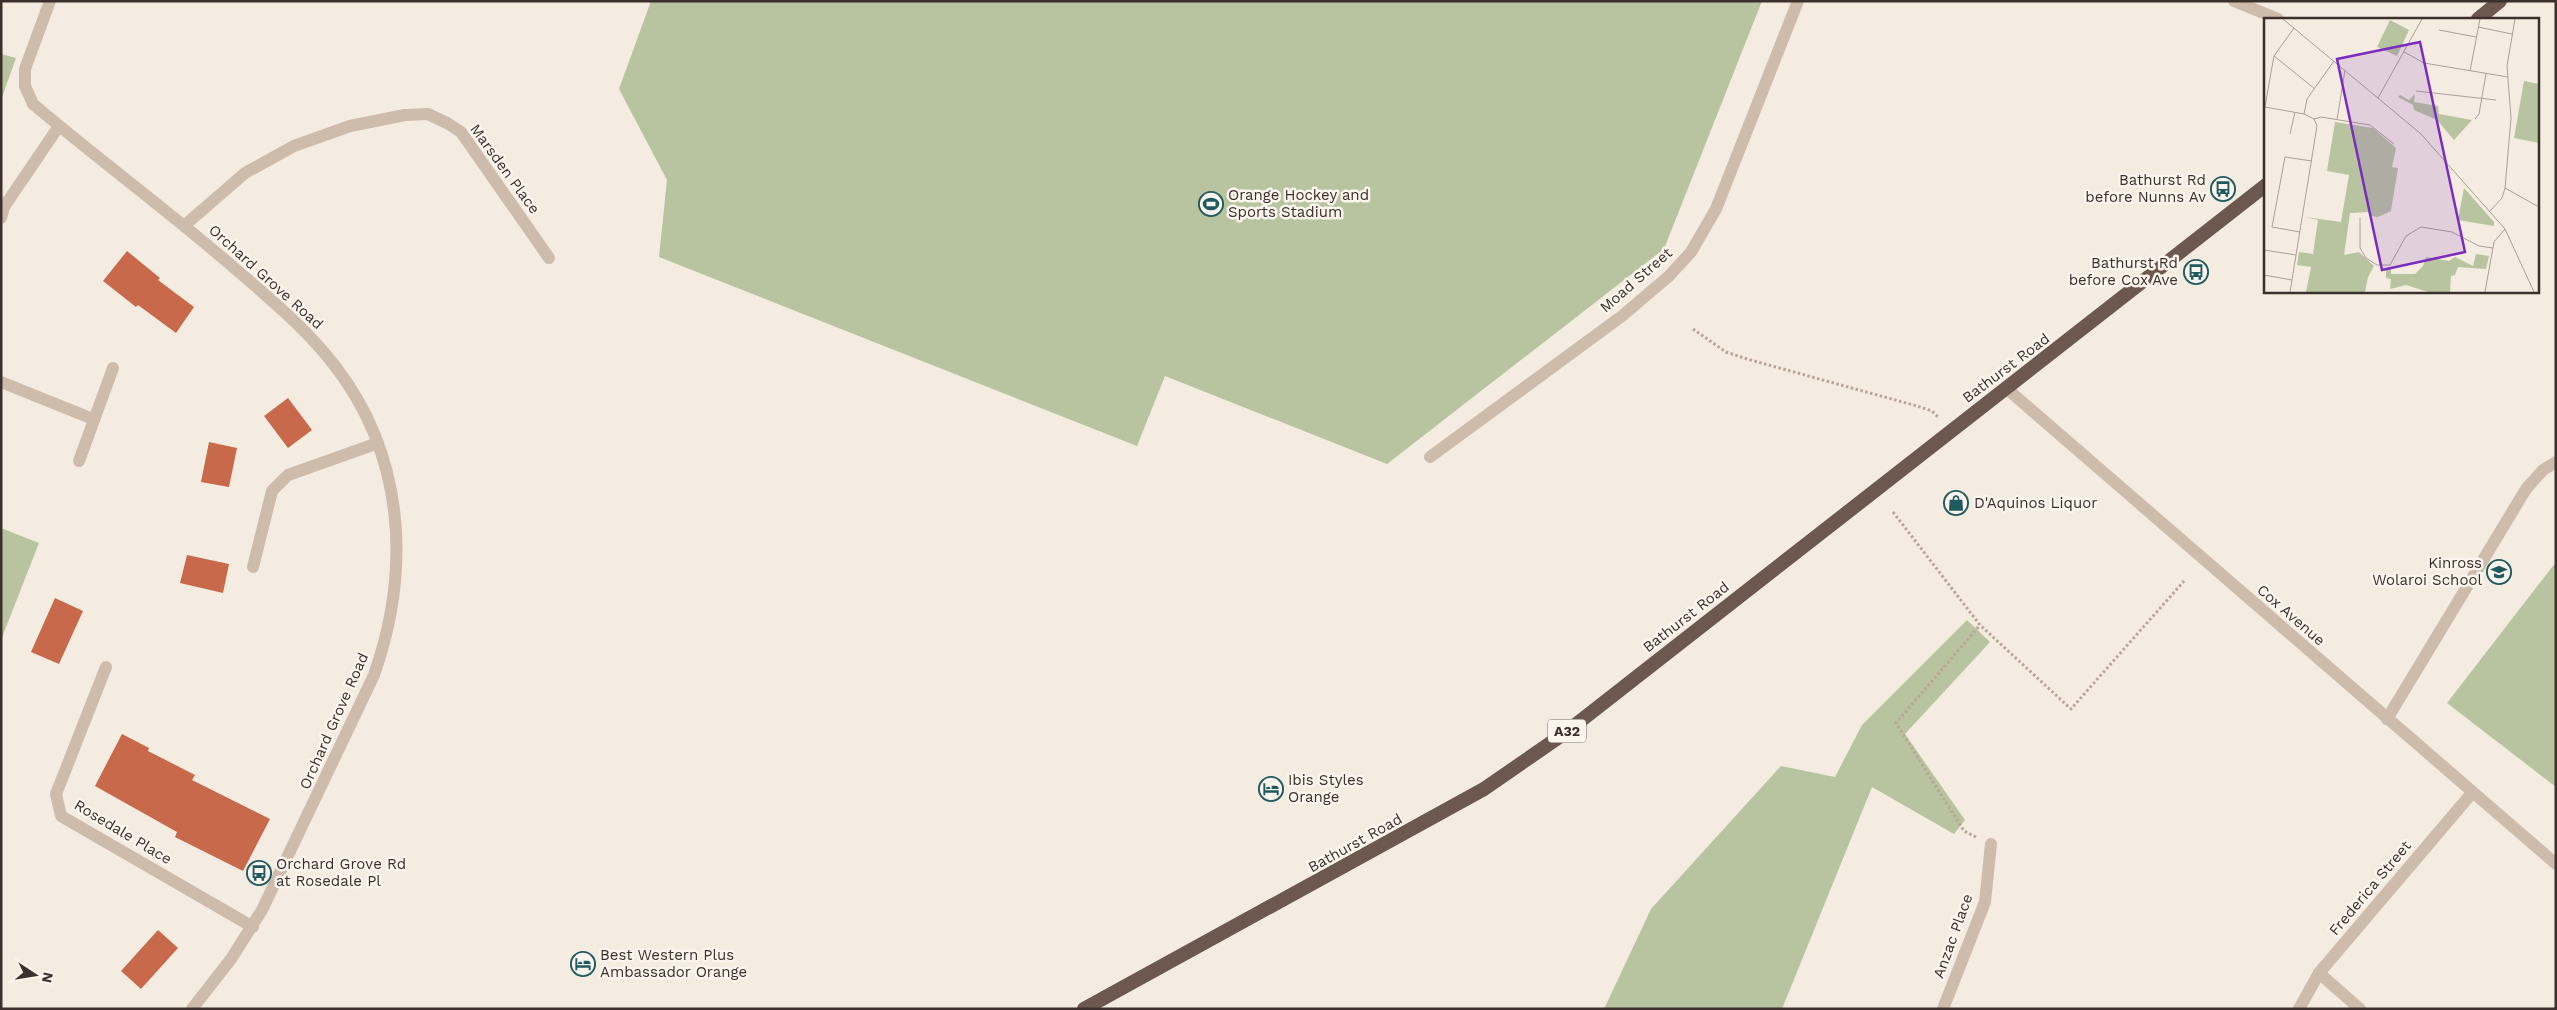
<svg xmlns="http://www.w3.org/2000/svg" width="2557" height="1010" font-family="'Work Sans',sans-serif">
<style>
.green{fill:#b8c4a0}
.building{fill:#c8694b}
.lines{fill:none;stroke-linecap:round;stroke-linejoin:round}
.path{stroke:#b9a596;stroke-width:3;stroke-dasharray:2.5 2.5;stroke-linecap:butt}
.service{stroke:#cdbbac;stroke-width:12}
.minor{stroke:#cdbbac;stroke-width:12}
.trunk{stroke:#6c584f;stroke-width:14}
.labels{text-anchor:middle;stroke-width:5;stroke-linejoin:round;paint-order:stroke}
.shield{fill:#fbf5ee;stroke:#756b66;stroke-width:1}
.shield-label{font-size:14px;font-weight:bold;fill:#3b302b}
.street-label{font-size:15px;fill:#3b302b;stroke:#fbf5ee}
.poi-label{font-size:15px;fill:#3b302b;stroke:#fbf5ee;text-anchor:start}
.inset-road{fill:none;stroke:#aaa098;stroke-width:1}
.view{fill:#7b2cbf;fill-opacity:0.15;stroke:#7b2cbf;stroke-width:2.5}
.inset-edge{fill:none;stroke:#3b302b;stroke-width:2.5}
</style>
<rect width="100%" height="100%" fill="#f4ebe1"/>
<g class="green">
<path d="M651 1H1762L1664 249 1387 464 1165 376 1137 446 659 257 667 180 619 89Z"/>
<path d="M1 54 16 58 1 100Z"/>
<path d="M1 528 39 543 1 640Z"/>
<path d="M2556 562V787L2447 703Z"/>
<path d="M1967 620 1990 642 1905 734 1965 820 1954 834 1872 787 1782 1009H1602L1605 1007 1651 909 1781 766 1835 777 1862 725Z"/>
</g>
<g class="building">
<path d="M127 251 160 278 158 280 194 307 176 333 138 305 136 307 103 281Z"/>
<path d="M288 398 312 430 288 448 264 416Z"/>
<path d="M209 442 237 448 229 487 201 482Z"/>
<path d="M187 555 229 564 223 593 180 583Z"/>
<path d="M55 598 83 611 59 664 31 652Z"/>
<path d="M122 734 149 748 148 751 195 775 192 780 270 819 243 871 175 837 177 832 95 786Z"/>
<path d="M158 930 178 948 141 989 121 971Z"/>
</g>
<g class="lines">
<g class="path">
<path d="M1693 329 1726 352 1747 359 1917 406 1932 411 1939 418"/>
<path d="M1893 512 1980 625 2071 709 2184 581"/>
<path d="M1976 837 1964 831 1896 723 1980 625"/>
</g>
<g class="service">
<path d="M1 218 4 207 59 126"/>
<path d="M185 225 245 173 294 146 350 126 405 115 428 114 447 123 461 132 549 258"/>
<path d="M1 382 93 419"/>
<path d="M79 461 113 368"/>
<path d="M253 567 272 491 288 475 378 443"/>
<path d="M106 667 56 794 61 816 253 927"/>
<path d="M2387 719 2526 489 2543 470 2556 462"/>
<path d="M2319 973 2360 1009"/>
</g>
<g class="minor">
<path d="M50 1 25 69V86L33 104C98 159 167 210 232 266 269 298 306 328 335 366 405 457 411 570 374 675L262 910 231 959 192 1009"/>
<path d="M2234 1 2278 19"/>
<path d="M2006 388 2556 864"/>
<path d="M1430 457 1622 316 1669 276 1691 252 1716 209 1798 1"/>
<path d="M1943 1009 1985 902 1991 844"/>
<path d="M2299 1009 2319 973 2472 793"/>
</g>
<g class="trunk">
<path d="M2478 19 2500 1"/>
<path d="M1084 1009 1484 789 1565 733 2266 185"/>
</g>
</g>
<defs>
<symbol id="bus-ring" viewBox="-11 -11 22 22"><circle r="9.5" fill="#fbf5ee" stroke="#1f5a5e" stroke-width="1.5"/><path d="M-5-6H5V4H4V6H2V4H-2V6H-4V4H-5ZM-3.5-4V0h7V-4ZM-3.5 1.2v1.5H-2V1.2ZM2 1.2v1.5H3.5V1.2Z" fill="#1f5a5e"/></symbol>
<symbol id="stadium-ring" viewBox="-11 -11 22 22"><circle r="9.5" fill="#fbf5ee" stroke="#1f5a5e" stroke-width="1.5"/><path d="M0-5a6.5 5 0 1 0 0 10a6.5 5 0 1 0 0-10ZM-3.5-1.8h7v3.6h-7Z" fill="#1f5a5e"/></symbol>
<symbol id="shop-ring" viewBox="-11 -11 22 22"><circle r="9.5" fill="#fbf5ee" stroke="#1f5a5e" stroke-width="1.5"/><path d="M-5-2.5h2.3a2.7 3.5 0 0 1 5.4 0H5L5.5 6h-11ZM-1.5-2.5h3a1.5 2.3 0 0 0-3 0Z" fill="#1f5a5e"/></symbol>
<symbol id="school-ring" viewBox="-11 -11 22 22"><circle r="9.5" fill="#fbf5ee" stroke="#1f5a5e" stroke-width="1.5"/><path d="M0-5L7-2L0 1L-7-2ZM-4 1L0 2.5L4 1V4Q0 6-4 4Z" fill="#1f5a5e"/></symbol>
<symbol id="hotel-ring" viewBox="-11 -11 22 22"><circle r="9.5" fill="#fbf5ee" stroke="#1f5a5e" stroke-width="1.5"/><path d="M-6-4.5h1.5V1H6V5H4.5V3h-9V5H-6ZM-4 0a1.8 1.8 0 1 1 3.6 0ZM.5 0V-2.5h3Q6-2.5 6 0Z" fill="#1f5a5e"/></symbol>
</defs>
<g fill-rule="evenodd">
<use href="#bus-ring" x="2209" y="175" width="28" height="28"/>
<use href="#stadium-ring" x="1197" y="190" width="28" height="28"/>
<use href="#bus-ring" x="2182" y="258" width="28" height="28"/>
<use href="#shop-ring" x="1942" y="489" width="28" height="28"/>
<use href="#school-ring" x="2485" y="558" width="28" height="28"/>
<use href="#hotel-ring" x="1257" y="775" width="28" height="28"/>
<use href="#bus-ring" x="245" y="859" width="28" height="28"/>
<use href="#hotel-ring" x="569" y="950" width="28" height="28"/>
</g>
<g class="labels">
<rect class="shield" x="1548" y="719.5" width="38" height="23" rx="4"/>
<g class="shield-label">
<text x="1567" y="736">A32</text>
</g>
<g class="street-label">
<text transform="translate(505 169) rotate(54)" y="5">Marsden Place</text>
<text transform="translate(266 277) rotate(42)" y="5">Orchard Grove Road</text>
<text transform="translate(1636 280) rotate(-41)" y="5">Moad Street</text>
<text transform="translate(2006 368) rotate(-37)" y="5">Bathurst Road</text>
<text transform="translate(2291 615) rotate(41)" y="5">Cox Avenue</text>
<text transform="translate(1686 617) rotate(-38)" y="5">Bathurst Road</text>
<text transform="translate(334 721) rotate(-66)" y="5">Orchard Grove Road</text>
<text transform="translate(123 832) rotate(31)" y="5">Rosedale Place</text>
<text transform="translate(1355 843) rotate(-29)" y="5">Bathurst Road</text>
<text transform="translate(2370 888) rotate(-50)" y="5">Frederica Street</text>
<text transform="translate(1953 936) rotate(-70)" y="5">Anzac Place</text>
</g>
<g class="poi-label">
<text x="2206" y="185" text-anchor="end">Bathurst Rd<tspan x="2206" dy="17">before Nunns Av</tspan></text>
<text x="1228" y="200">Orange Hockey and<tspan x="1228" dy="17">Sports Stadium</tspan></text>
<text x="2178" y="268" text-anchor="end">Bathurst Rd<tspan x="2178" dy="17">before Cox Ave</tspan></text>
<text x="1974" y="508">D'Aquinos Liquor</text>
<text x="2482" y="568" text-anchor="end">Kinross<tspan x="2482" dy="17">Wolaroi School</tspan></text>
<text x="1288" y="785">Ibis Styles<tspan x="1288" dy="17">Orange</tspan></text>
<text x="276" y="869">Orchard Grove Rd<tspan x="276" dy="17">at Rosedale Pl</tspan></text>
<text x="600" y="960">Best Western Plus<tspan x="600" dy="17">Ambassador Orange</tspan></text>
</g>
</g>
<g transform="translate(2264 18)">
<rect width="275" height="275" fill="#f4ebe1"/>
<path d="M126 2 145 12 133 38 113 29ZM260 63 275 66V125L250 120ZM151 76 150 84 174 88 175 96 208 102 190 122 173 102 150 92 149 87 134 79 136 77 145 82ZM71 104 109 110 132 130 128 149 134 150 127 193 114 199 106 198 104 194 86 195 80 237 95 234 110 248 104 259 101 274H42L47 249 33 247 35 234 49 236 54 202 41 199 77 204 85 157 63 153ZM200 170 230 204V208L194 202ZM212 236 225 238 222 251 194 249 191 257 187 258 186 274H164L142 267 126 271 127 261 122 260V250H127V256H151L159 248 162 239 185 243 191 239 209 248Z" fill="#b8c4a0"/>
<path class="inset-road" d="M19 1 157 116 241 211 270 274M214 9 248 16M175 12 212 19M140 34 160 45 244 59M10 38 51 71M206 53 216 1M152 73 232 82M114 80 158 1M1 89 40 96 50 101 57 99 106 107 130 126M0 94 10 38 30 10M40 96 43 81 70 43M211 101 215 96 222 56M73 102 81 52M26 116 31 94M241 170 275 189M226 193 238 180 241 170 247 100 243 48 251 1M96 200V230L102 240 113 247H126L142 218 157 209 188 214 215 228 229 230M36 214 8 209 21 139 48 143M0 232 32 237M0 257 28 262M26 274 53 108 50 101M221 274 230 224 241 211"/>
<path class="view" d="M156 24 201 234 118 252 73 41Z"/>
<rect width="275" height="275" class="inset-edge"/>
</g>
<rect width="2557" height="1010" fill="none" stroke="#3b302b" stroke-width="5"/>
<g transform="translate(35 975) rotate(102)" stroke="#fbf5ee" stroke-width="4" paint-order="stroke">
<path d="M0-4L9 19L0 12L-9 19Z" fill="#3b302b"/>
<text y="-8" font-size="14" font-weight="bold" text-anchor="middle" fill="#3b302b">N</text>
</g>
</svg>
